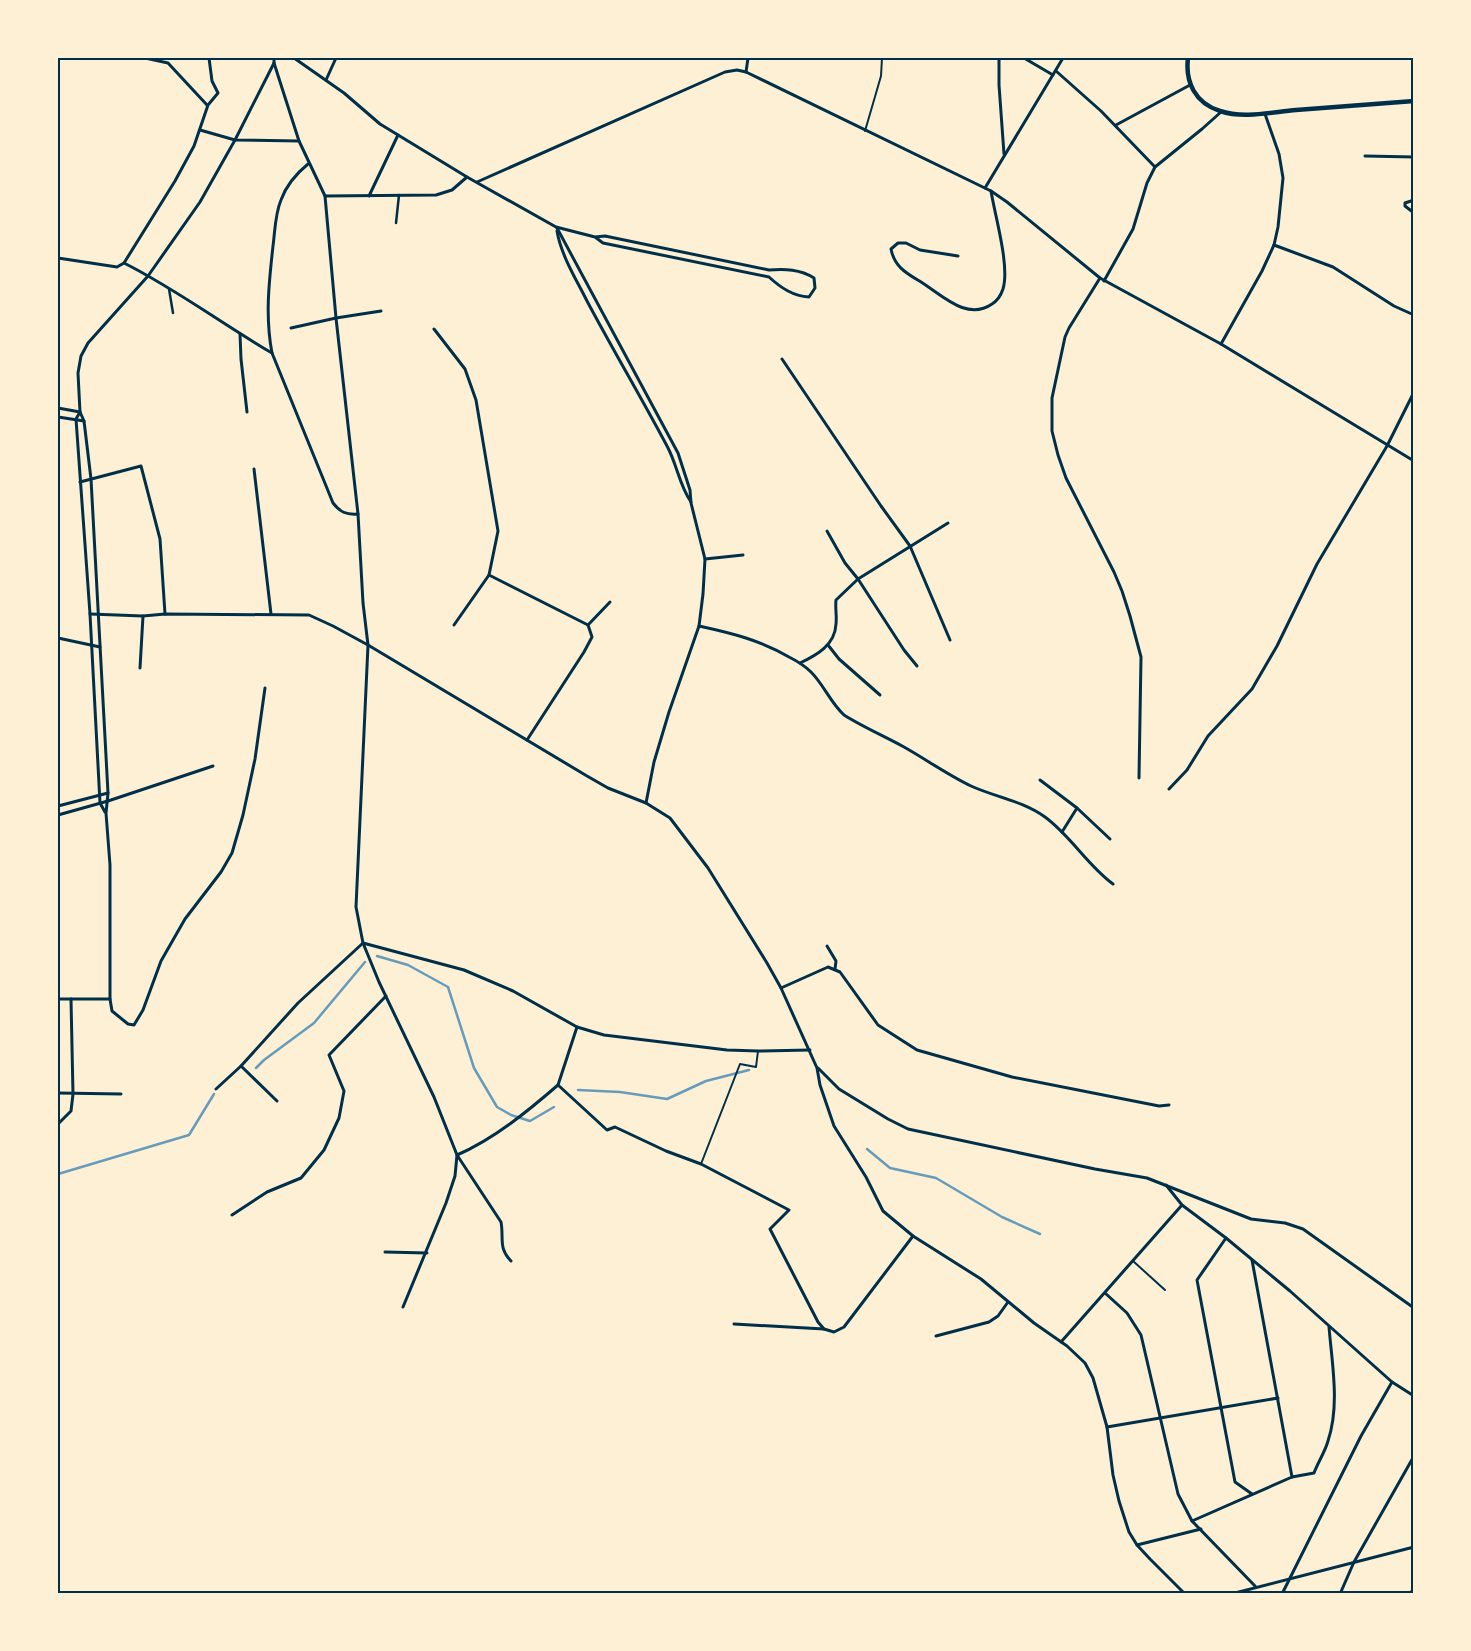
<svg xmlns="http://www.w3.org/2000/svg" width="1471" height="1651" font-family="'Noto Sans',sans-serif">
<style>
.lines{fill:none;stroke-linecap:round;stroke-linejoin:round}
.stream{stroke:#669bbc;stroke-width:2.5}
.service{stroke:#003049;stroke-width:2}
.pedestrian{stroke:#003049;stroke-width:2.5}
.minor{stroke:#003049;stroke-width:3}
.tertiary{stroke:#003049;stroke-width:4.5}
.neatline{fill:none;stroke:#003049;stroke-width:2}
</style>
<rect width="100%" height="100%" fill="#fdf0d5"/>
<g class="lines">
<g class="stream">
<path d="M377 956 408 965 448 987 474 1068 497 1107 511 1115 530 1121 554 1107"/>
<path d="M256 1068 264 1060 314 1023 365 962"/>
<path d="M578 1090 620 1092 667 1099 706 1081 749 1070"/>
<path d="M867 1149 890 1168 936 1178 1002 1217 1040 1234"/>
<path d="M58 1174 189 1135 214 1094"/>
</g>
<g class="service">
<path d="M865 131 881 76 882 58"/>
<path d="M701 1164 740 1064 756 1067 758 1051"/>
<path d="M1133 1261 1165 1290"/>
</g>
<g class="pedestrian">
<path d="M396 223 399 195"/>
<path d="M169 289 173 313"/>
</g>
<g class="minor">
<path d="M145 58 168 63 207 105"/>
<path d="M274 58V63L299 141 325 196 336 318 358 514 363 603 368 645 356 907 363 943 379 982 434 1097 457 1155 455 1176 446 1203 403 1307"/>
<path d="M294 58 344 93 380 124 467 177 556 227 595 237 605 236 769 270C785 269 800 269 814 278L815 288 809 297C793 296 781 288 769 277L603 243 595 237"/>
<path d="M999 58V85L1004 154"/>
<path d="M1024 58 1053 75"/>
<path d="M1056 71 1101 111 1155 167"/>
<path d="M746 72 748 58"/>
<path d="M326 80 336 58"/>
<path d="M1116 125 1190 85"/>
<path d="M200 130 235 140 299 141"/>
<path d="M1365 156 1414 157"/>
<path d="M308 164C297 173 286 186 281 200 275 214 275 231 273 246 269 282 265 317 272 353L333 503C340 512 346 515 358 514"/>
<path d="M477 182 725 72 737 70 746 72 991 191 1007 202 1100 278 1221 344 1414 461"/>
<path d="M985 188 1063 58"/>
<path d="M325 196 436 195 452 190 467 177"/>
<path d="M369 196 398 135"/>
<path d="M1414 200 1405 203V206L1414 213"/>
<path d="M557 228 678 453 690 490 691 503 705 559 703 594 699 626 669 712 654 762 646 803"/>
<path d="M557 231C561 255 576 279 587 301 613 350 641 397 667 446 677 464 679 485 691 502"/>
<path d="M1274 245 1333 267 1394 306 1414 315"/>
<path d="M958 256 920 250 906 243H898L891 249C895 270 911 275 927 286 946 299 969 320 992 304 997 301 1001 295 1003 289 1010 266 995 216 991 191"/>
<path d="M58 258 117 267 124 263 175 181 194 146 208 105 218 93 212 81 209 58"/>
<path d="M124 263C176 289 222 324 272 353"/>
<path d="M1100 278 1069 328 1065 337 1052 398V431L1058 455 1066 478 1114 572 1122 591 1130 616 1141 657 1139 778"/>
<path d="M1104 281 1133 229 1147 183 1155 167 1202 129 1221 112"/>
<path d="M291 328 336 318 381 311"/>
<path d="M434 329 465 369 476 400 498 531 489 575 454 625"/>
<path d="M240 334 241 359 247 412"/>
<path d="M1221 344 1262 271 1274 245 1278 227 1283 178 1279 154 1265 114"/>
<path d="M782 359 881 506 910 546 950 640"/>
<path d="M58 408 80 412"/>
<path d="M80 412 76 419 90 614 100 803 105 812"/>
<path d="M58 417 84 421"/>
<path d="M254 469 271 614"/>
<path d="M80 482 141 466 160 539 165 614"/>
<path d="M827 531 845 563 858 579 904 650 917 666"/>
<path d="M705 559 743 555"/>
<path d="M489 575 588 625"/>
<path d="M90 614 143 616 165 614 309 615 333 626 368 645 587 776 608 788 646 803 670 818 708 868 767 963 781 988 817 1068 820 1085 834 1126 866 1177 883 1211 913 1236 981 1279 1034 1323 1067 1346 1085 1363 1093 1378 1107 1427 1113 1475 1119 1501 1129 1532 1137 1545 1150 1559 1185 1594"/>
<path d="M699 626C731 633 760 640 789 657 797 661 805 666 811 672 824 685 830 702 844 715 863 727 884 736 904 747 927 760 948 775 971 786 995 797 1023 801 1045 817 1071 836 1087 865 1113 884"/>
<path d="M58 638 100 647"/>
<path d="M828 645 839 659 880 695"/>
<path d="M800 663C817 655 835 645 836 624 837 616 835 608 836 600L858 579 948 523"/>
<path d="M140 668 143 616"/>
<path d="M265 688 255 759 243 815 232 853 221 872 185 919 161 961 143 1010 134 1025 128 1024 112 1011 110 999V865L106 813 108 793 91 479 84 421 80 412 78 373 81 356 88 343 148 276 200 202 235 140 274 63"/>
<path d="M527 740 584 652 592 637 588 625 610 602"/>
<path d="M1040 780 1077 808 1110 839"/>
<path d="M1169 789 1187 770 1208 736 1252 689 1277 646 1317 564 1387 446 1414 392"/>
<path d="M58 806 108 793"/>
<path d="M58 815 108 801 213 766"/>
<path d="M1062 832 1077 808"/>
<path d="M827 946 836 961 835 969"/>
<path d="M781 988 828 967 840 972 878 1025 917 1050 1012 1077 1159 1106 1169 1105"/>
<path d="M58 999H110"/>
<path d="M577 1027 558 1085 607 1130 615 1127 666 1151 701 1164 789 1210 770 1229 818 1322 824 1329"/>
<path d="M241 1066 277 1101"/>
<path d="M818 1068 839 1089 888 1119 908 1129 1095 1169 1147 1178 1251 1219 1285 1223 1303 1229 1414 1308"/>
<path d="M216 1089 241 1066 298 1003 363 943 464 970 513 991 577 1027 604 1035 727 1050 758 1051 810 1050"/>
<path d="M58 1093 121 1094"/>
<path d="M58 1124 71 1111 73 1094 71 999"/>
<path d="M1166 1185 1182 1205 1226 1238 1290 1291 1392 1382 1414 1396"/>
<path d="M232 1215 267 1192 301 1178 324 1150 339 1118 344 1091 329 1055 386 996"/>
<path d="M1226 1238 1197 1280 1235 1482 1252 1494"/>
<path d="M385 1252 427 1253"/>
<path d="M1252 1260 1292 1477"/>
<path d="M511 1261C498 1248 504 1238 501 1222L457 1155C494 1139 528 1111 558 1085"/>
<path d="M1105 1293 1127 1313 1141 1335 1178 1494 1192 1521 1255 1586"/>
<path d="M734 1324 824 1329 834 1332 844 1327 913 1236"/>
<path d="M936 1336 989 1322 998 1316 1008 1302"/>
<path d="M1061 1342 1182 1205"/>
<path d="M1107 1427 1278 1398"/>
<path d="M1192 1521 1292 1477 1314 1473C1318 1462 1325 1452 1328 1441 1340 1405 1332 1364 1329 1327"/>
<path d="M1137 1545 1201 1529"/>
<path d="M1231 1594 1414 1547"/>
<path d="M1282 1594 1361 1436 1392 1382"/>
<path d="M1340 1594 1354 1562 1414 1456"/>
<path d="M1410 1594 1414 1588"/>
</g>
<path class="tertiary" d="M1188 58C1185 82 1195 103 1220 111 1244 119 1272 112 1296 110 1335 107 1374 104 1414 101"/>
</g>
<rect width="1471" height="1651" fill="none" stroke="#fdf0d5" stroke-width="118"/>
<rect x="59" y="59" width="1353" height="1533" class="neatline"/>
</svg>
